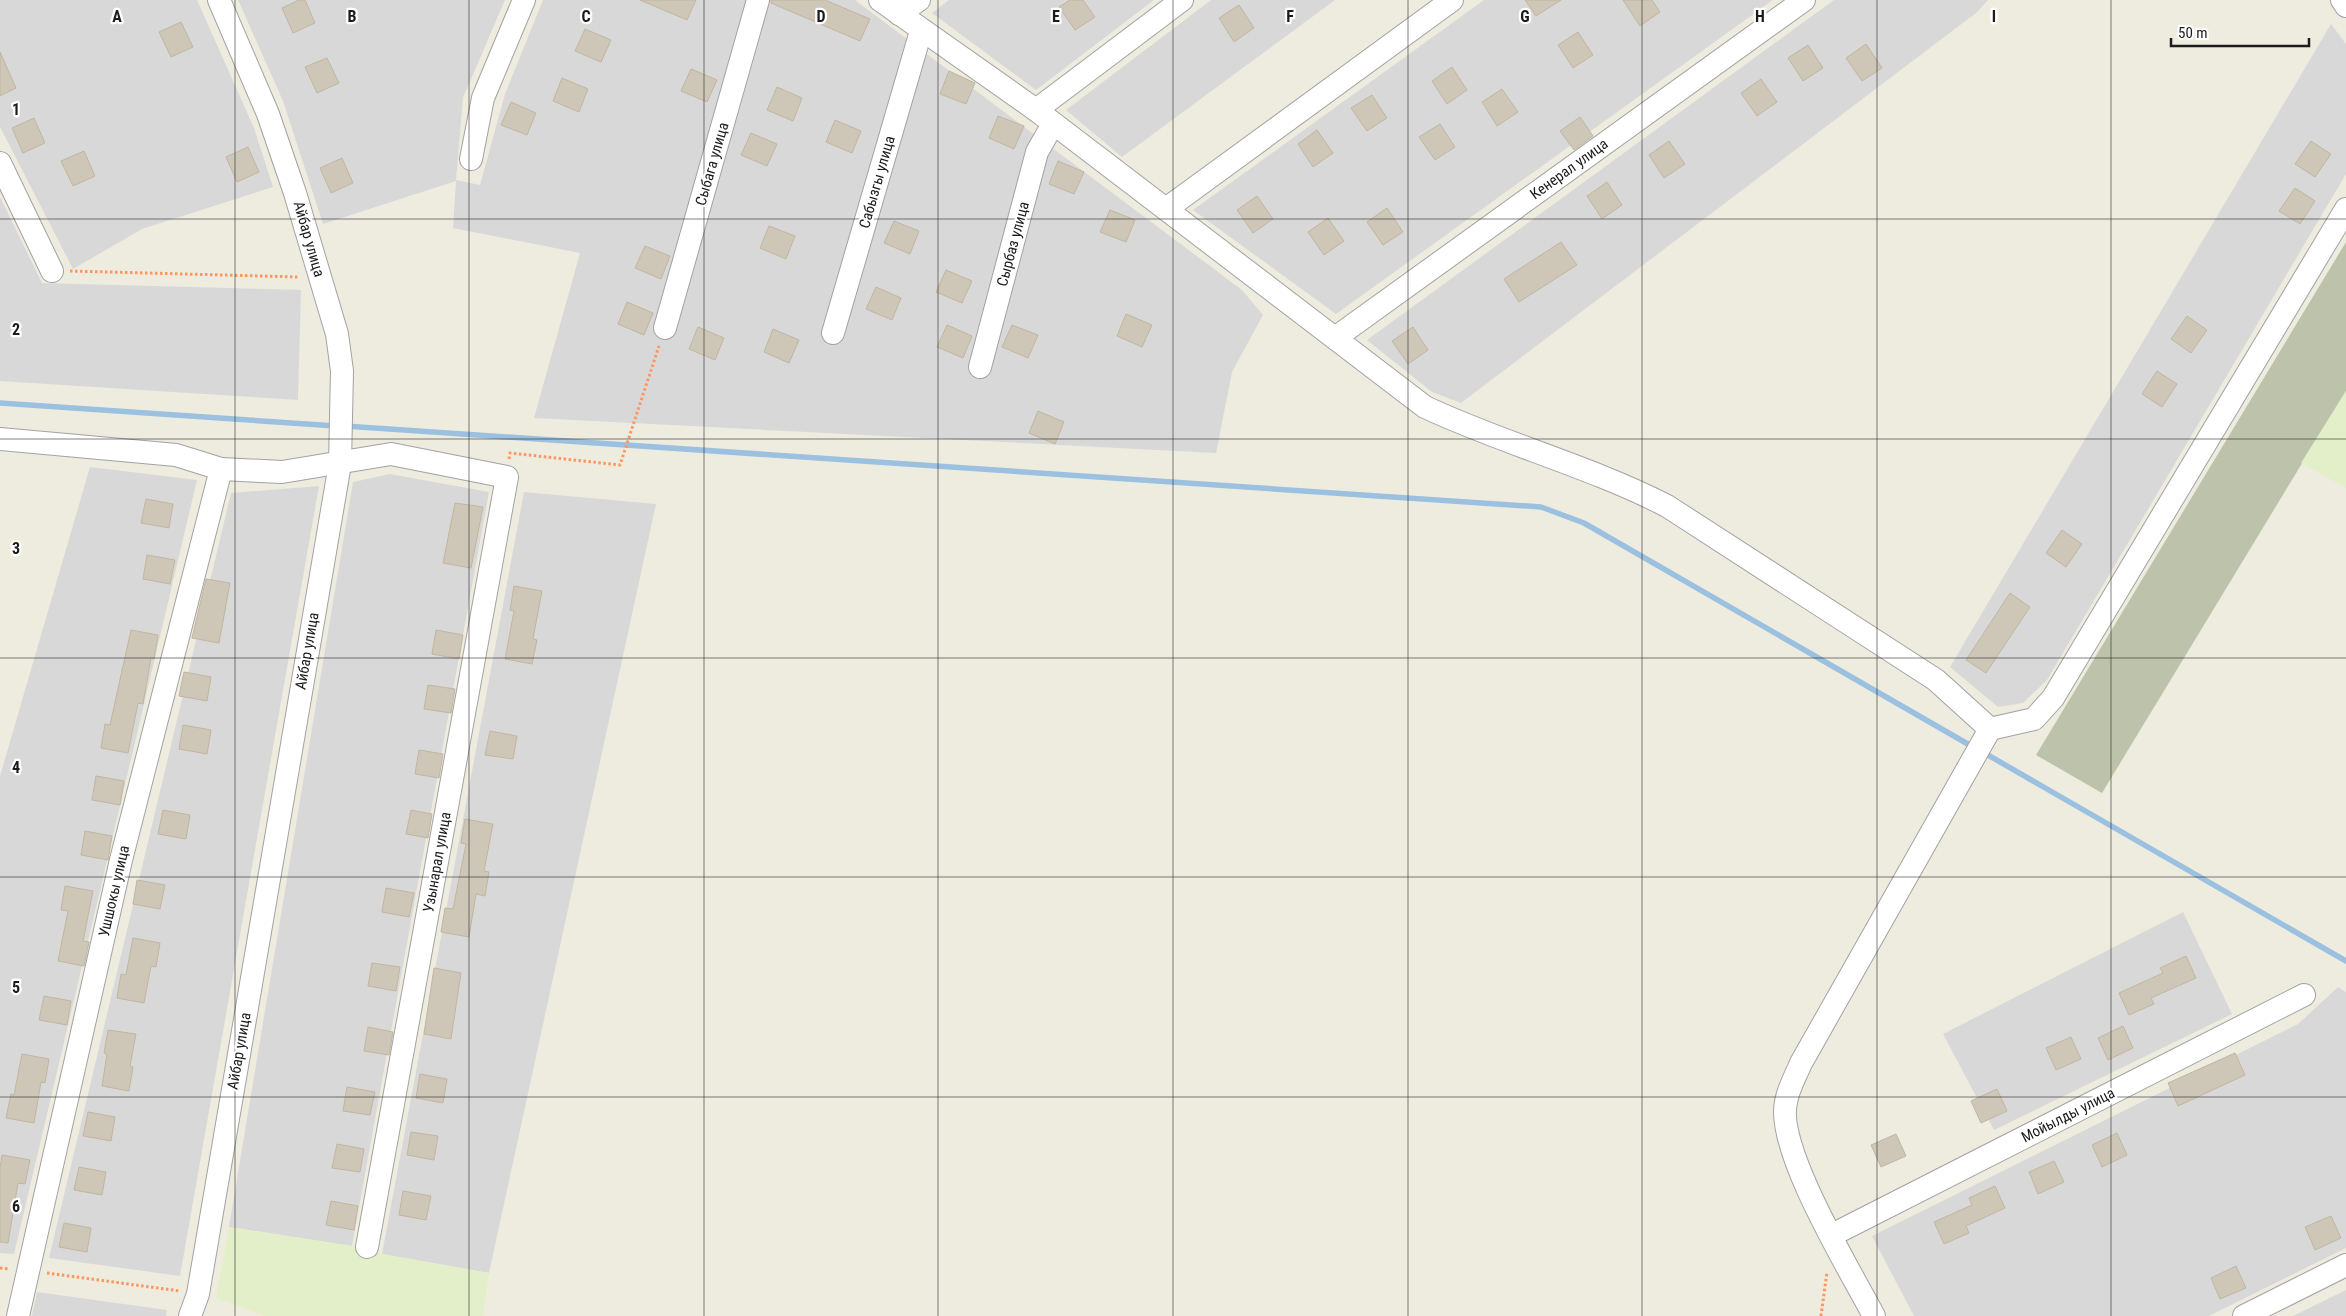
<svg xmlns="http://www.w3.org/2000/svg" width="2346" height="1316" font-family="'Roboto Condensed',sans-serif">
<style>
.residential{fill:#d9d8d8}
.construction{fill:#bdc3aa}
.farmland{fill:#e3efc8}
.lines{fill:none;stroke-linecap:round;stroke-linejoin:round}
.stream{stroke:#9bc0e0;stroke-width:5.5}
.building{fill:#cec7b8;stroke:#c0b6a0}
.street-casing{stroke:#a2a2a2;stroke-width:24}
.path{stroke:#ff955f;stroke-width:3;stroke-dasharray:2.5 2.5;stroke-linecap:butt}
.street{stroke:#fff;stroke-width:22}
.grid{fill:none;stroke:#1b1b1b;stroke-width:1;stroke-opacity:0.55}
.labels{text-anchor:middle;stroke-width:4.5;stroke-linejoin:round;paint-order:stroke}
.street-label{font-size:15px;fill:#1b1b1b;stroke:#fff}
.grid-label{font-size:16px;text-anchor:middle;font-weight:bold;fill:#1b1b1b;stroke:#fff;stroke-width:4.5;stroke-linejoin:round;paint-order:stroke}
</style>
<rect width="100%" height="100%" fill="#eeecdf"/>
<g class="residential">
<path d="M0 0H197L254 128 273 187 142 229 73 269 0 127Z"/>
<path d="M238 0H505L463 98 456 180 480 185 505 94 543 0H855L1242 290 1263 315 1232 372 1216 453 534 418 580 253 453 228 456 181 323 224 283 101Z"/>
<path d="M949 0H1154L1036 90 932 13Z"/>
<path d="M1211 0H1335L1122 157 1066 110Z"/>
<path d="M1484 0H1773L1336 314 1193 210Z"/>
<path d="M1834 0H1988L1976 13 1461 403 1432 392 1367 340Z"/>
<path d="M2331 24 2346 44V174L2047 680 2023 703 1998 707 1950 667Z"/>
<path d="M0 197 42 283 301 290 298 400 0 381Z"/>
<path d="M90 467 197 480 14 1254 0 1253V776Z"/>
<path d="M390 474 489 492 352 1246 229 1227 353 482Z"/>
<path d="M319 486 180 1276 49 1258 231 493Z"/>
<path d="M524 492 656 504 489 1273 382 1254Z"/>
<path d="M2183 912 2232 1014 1994 1130 1943 1034Z"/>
<path d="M2338 987 2346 992V1248L2209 1316H1914L1872 1236 2298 1024Z"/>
<path d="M2346 1290V1316H2293Z"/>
<path d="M37 1292 167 1310 166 1316H32Z"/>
</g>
<path class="construction" d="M2346 242V391L2102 793 2036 755Z"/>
<g class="farmland">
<path d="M2346 391V488L2301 463Z"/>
<path d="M229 1227 352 1246 382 1254 489 1273 483 1316H264L216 1298Z"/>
</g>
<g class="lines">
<g class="stream">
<path d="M0 403 336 426"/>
<path d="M345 426 1541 507 1584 523 1973 747"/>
<path d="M1981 751 2346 961"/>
</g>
</g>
<g class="building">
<path d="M299 0H305L315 23 293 33 282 8Z"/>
<path d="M640 0H696L687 20Z"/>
<path d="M771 0H825L870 19 860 41 771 3Z"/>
<path d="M1070 0H1083L1095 17 1075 30 1059 7Z"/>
<path d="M1525 0H1561L1536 16Z"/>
<path d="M1623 0H1652L1660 12 1640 26Z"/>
<path d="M1239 5 1254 28 1234 42 1219 18Z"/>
<path d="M181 22 193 47 171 57 159 32Z"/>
<path d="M585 29 611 40 601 62 575 51Z"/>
<path d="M1578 32 1593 55 1573 68 1558 45Z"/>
<path d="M1866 44 1882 68 1862 81 1846 58Z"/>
<path d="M1808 45 1823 68 1803 81 1788 58Z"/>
<path d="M0 52 16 88 0 96Z"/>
<path d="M327 58 339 83 317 93 305 67Z"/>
<path d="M1452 67 1467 90 1447 104 1432 81Z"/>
<path d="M691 69 717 80 707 102 681 91Z"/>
<path d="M949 71 975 83 966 104 940 94Z"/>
<path d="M562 78 588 89 579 112 553 101Z"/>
<path d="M1761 79 1777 102 1757 116 1741 93Z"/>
<path d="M777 87 802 98 793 121 767 110Z"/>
<path d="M1502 89 1518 112 1497 126 1482 102Z"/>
<path d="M1372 95 1387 118 1367 131 1351 108Z"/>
<path d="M511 102 536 113 527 135 501 125Z"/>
<path d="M998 116 1024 126 1014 149 989 138Z"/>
<path d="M1580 117 1593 136 1574 150 1560 131Z"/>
<path d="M34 118 45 143 23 153 12 128Z"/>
<path d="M835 120 861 131 852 153 826 142Z"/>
<path d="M1440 124 1455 147 1435 160 1419 137Z"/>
<path d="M1317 130 1333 153 1313 167 1298 144Z"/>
<path d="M751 133 777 144 767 166 741 155Z"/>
<path d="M1669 141 1685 164 1664 178 1649 155Z"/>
<path d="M2311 141 2331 154 2315 177 2295 164Z"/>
<path d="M248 147 259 172 237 182 226 157Z"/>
<path d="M84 151 95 176 73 186 61 161Z"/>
<path d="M342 158 353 183 331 193 320 168Z"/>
<path d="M1058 161 1084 172 1074 194 1049 184Z"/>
<path d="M1607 182 1622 205 1602 219 1587 196Z"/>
<path d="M2295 188 2315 201 2300 224 2279 211Z"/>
<path d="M1257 196 1273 219 1253 233 1237 210Z"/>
<path d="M1387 208 1403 232 1383 245 1367 222Z"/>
<path d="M1110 210 1135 220 1126 242 1100 232Z"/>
<path d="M1328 218 1344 241 1324 255 1308 232Z"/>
<path d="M894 221 919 231 910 254 884 243Z"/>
<path d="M769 226 795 236 786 259 760 248Z"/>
<path d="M1561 242 1577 265 1519 302 1504 279Z"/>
<path d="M645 246 670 256 661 279 635 268Z"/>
<path d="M946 270 972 281 962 303 936 292Z"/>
<path d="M876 287 901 298 892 320 866 309Z"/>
<path d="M627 302 653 313 644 335 618 324Z"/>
<path d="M1126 314 1152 325 1142 347 1117 336Z"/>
<path d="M2187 316 2207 330 2191 353 2171 339Z"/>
<path d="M947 325 972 336 963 358 937 347Z"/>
<path d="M1012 325 1038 335 1028 358 1002 347Z"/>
<path d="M698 327 724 338 715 360 689 349Z"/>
<path d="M1413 327 1428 350 1408 364 1392 341Z"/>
<path d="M773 329 799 340 789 363 764 352Z"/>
<path d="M2157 371 2177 384 2162 407 2142 394Z"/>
<path d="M1038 411 1064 422 1055 444 1029 433Z"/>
<path d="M146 499 173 504 169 528 141 523Z"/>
<path d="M455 503 483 507 471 568 443 563Z"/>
<path d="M2062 530 2082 544 2066 567 2046 553Z"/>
<path d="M147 555 175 560 170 584 143 579Z"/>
<path d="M206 579 230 583 219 643 192 638Z"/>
<path d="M514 586 542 591 533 639 537 640 532 664 505 659 514 611 510 610Z"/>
<path d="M2010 593 2030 607 1986 673 1966 660Z"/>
<path d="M131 630 158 635 154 659 151 658 143 704 138 703 128 753 101 748 105 724 110 725Z"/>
<path d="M436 630 463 635 459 659 432 654Z"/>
<path d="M184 672 211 677 207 701 179 696Z"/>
<path d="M428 685 455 689 451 713 424 709Z"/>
<path d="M183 725 211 730 207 754 179 749Z"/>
<path d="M490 731 517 736 513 759 485 755Z"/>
<path d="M419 750 443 754 439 778 415 774Z"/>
<path d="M96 776 124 781 120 805 92 800Z"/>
<path d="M163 810 190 815 186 839 158 834Z"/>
<path d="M411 810 432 814 428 838 406 834Z"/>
<path d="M465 819 493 824 484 871 489 872 485 896 476 894 469 937 441 932 445 908 453 909 466 844 461 843Z"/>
<path d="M85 831 112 836 108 860 81 855Z"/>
<path d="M137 880 165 885 160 909 133 904Z"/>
<path d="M65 886 93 891 83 941 89 942 84 966 58 961 68 911 61 910Z"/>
<path d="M386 888 414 893 409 917 382 912Z"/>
<path d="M133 938 160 943 156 967 151 966 144 1003 117 998 121 974 126 975Z"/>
<path d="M2186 956 2196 978 2151 998 2154 1004 2129 1015 2119 993 2163 973 2160 968Z"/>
<path d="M372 963 400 967 396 991 368 986Z"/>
<path d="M434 968 461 973 451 1039 424 1034Z"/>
<path d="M44 996 71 1001 67 1025 39 1020Z"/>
<path d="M2123 1026 2133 1048 2108 1060 2098 1038Z"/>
<path d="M368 1027 393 1032 389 1055 364 1051Z"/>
<path d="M108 1030 136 1034 130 1066 133 1067 129 1091 102 1086 107 1054 104 1053Z"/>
<path d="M2071 1037 2081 1059 2056 1070 2046 1048Z"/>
<path d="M2235 1053 2245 1075 2178 1106 2168 1083Z"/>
<path d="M22 1054 49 1059 45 1083 41 1082 34 1123 6 1118 11 1094 14 1095Z"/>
<path d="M420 1074 447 1079 443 1103 416 1098Z"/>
<path d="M347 1087 375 1092 370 1115 343 1111Z"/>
<path d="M1997 1089 2007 1111 1981 1123 1971 1101Z"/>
<path d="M88 1112 115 1117 111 1141 83 1136Z"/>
<path d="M411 1132 438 1136 434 1160 407 1155Z"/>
<path d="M2117 1133 2127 1155 2102 1167 2092 1145Z"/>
<path d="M1896 1134 1906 1156 1881 1167 1871 1145Z"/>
<path d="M337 1144 364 1149 360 1172 332 1168Z"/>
<path d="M2 1155 30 1160 25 1184 18 1183 8 1243 0 1242V1168Z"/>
<path d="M2054 1161 2064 1182 2038 1194 2029 1172Z"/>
<path d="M79 1167 106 1172 102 1195 74 1190Z"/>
<path d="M1995 1186 2005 1208 1966 1226 1969 1233 1944 1244 1934 1222 1972 1205 1969 1198Z"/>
<path d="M403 1191 431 1196 426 1220 399 1215Z"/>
<path d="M331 1201 358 1206 354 1230 326 1225Z"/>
<path d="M2331 1216 2341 1238 2315 1250 2305 1227Z"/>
<path d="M64 1223 91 1228 87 1252 59 1247Z"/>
<path d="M2236 1266 2246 1288 2220 1299 2211 1278Z"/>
</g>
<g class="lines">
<defs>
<g id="street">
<path d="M880 0 1036 110 1425 407C1504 444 1589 466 1667 506L1936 680 1990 729"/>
<path d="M2342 0 2346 6"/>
<path d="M899 14 919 0"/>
<path d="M1036 110 1182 0"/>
<path d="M471 159 483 98 524 0"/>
<path d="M0 163 52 271"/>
<path d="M1166 209 1452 0"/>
<path d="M665 328 758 0"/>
<path d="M833 333 921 31"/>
<path d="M1335 338 1804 0"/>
<path d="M980 367 1037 152 1053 124"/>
<path d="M0 439 176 455 221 469 282 472 391 454 507 477 367 1247"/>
<path d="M1832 1235 2304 995"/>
<path d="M18 1316 121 860 221 469"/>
<path d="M190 1316 198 1294 340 464 342 371 337 334 295 193 268 114 219 0"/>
<path d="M1874 1316C1851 1272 1775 1148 1786 1102 1788 1089 1796 1075 1801 1063L1990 729 2034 719 2053 698 2346 209"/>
<path d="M2244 1316 2346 1265"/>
</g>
</defs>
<use href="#street" class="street-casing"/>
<g class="path">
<path d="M70 271 299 277"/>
<path d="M509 459 510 453 620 465 659 346"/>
<path d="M0 1268 9 1269"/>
<path d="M47 1273 180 1291"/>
<path d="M1821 1316 1827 1272"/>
</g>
<use href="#street" class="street"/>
</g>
<path class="grid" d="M235 0V1316M469 0V1316M704 0V1316M938 0V1316M1173 0V1316M1408 0V1316M1642 0V1316M1877 0V1316M2111 0V1316M0 219H2346M0 439H2346M0 658H2346M0 877H2346M0 1097H2346"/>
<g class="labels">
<g class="street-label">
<text transform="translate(712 164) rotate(-74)" y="5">Сыбага улица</text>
<text transform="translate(1569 169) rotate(-36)" y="5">Кенерал улица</text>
<text transform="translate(877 182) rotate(-74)" y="5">Сабызгы улица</text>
<text transform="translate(309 239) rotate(74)" y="5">Айбар улица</text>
<text transform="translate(1013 244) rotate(-75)" y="5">Сырбаз улица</text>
<text transform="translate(307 651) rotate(-80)" y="5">Айбар улица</text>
<text transform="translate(437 862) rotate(-80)" y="5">Узынарал улица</text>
<text transform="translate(114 891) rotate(-77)" y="5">Ушшокы улица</text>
<text transform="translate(239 1051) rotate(-80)" y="5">Айбар улица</text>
<text transform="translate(2068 1115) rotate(-27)" y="5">Мойылды улица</text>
</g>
</g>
<g class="grid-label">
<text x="117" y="22">A</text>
<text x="352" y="22">B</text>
<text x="586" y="22">C</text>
<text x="821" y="22">D</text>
<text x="1056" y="22">E</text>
<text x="1290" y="22">F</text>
<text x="1525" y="22">G</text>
<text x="1760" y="22">H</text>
<text x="1994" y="22">I</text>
<text x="16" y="115">1</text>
<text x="16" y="335">2</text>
<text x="16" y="554">3</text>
<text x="16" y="773">4</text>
<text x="16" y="993">5</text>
<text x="16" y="1212">6</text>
</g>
<path d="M2171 38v8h138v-8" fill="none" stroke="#1b1b1b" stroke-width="2.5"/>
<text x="2178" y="38" font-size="15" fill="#1b1b1b" stroke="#ffffff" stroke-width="4" paint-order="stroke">50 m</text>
</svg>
